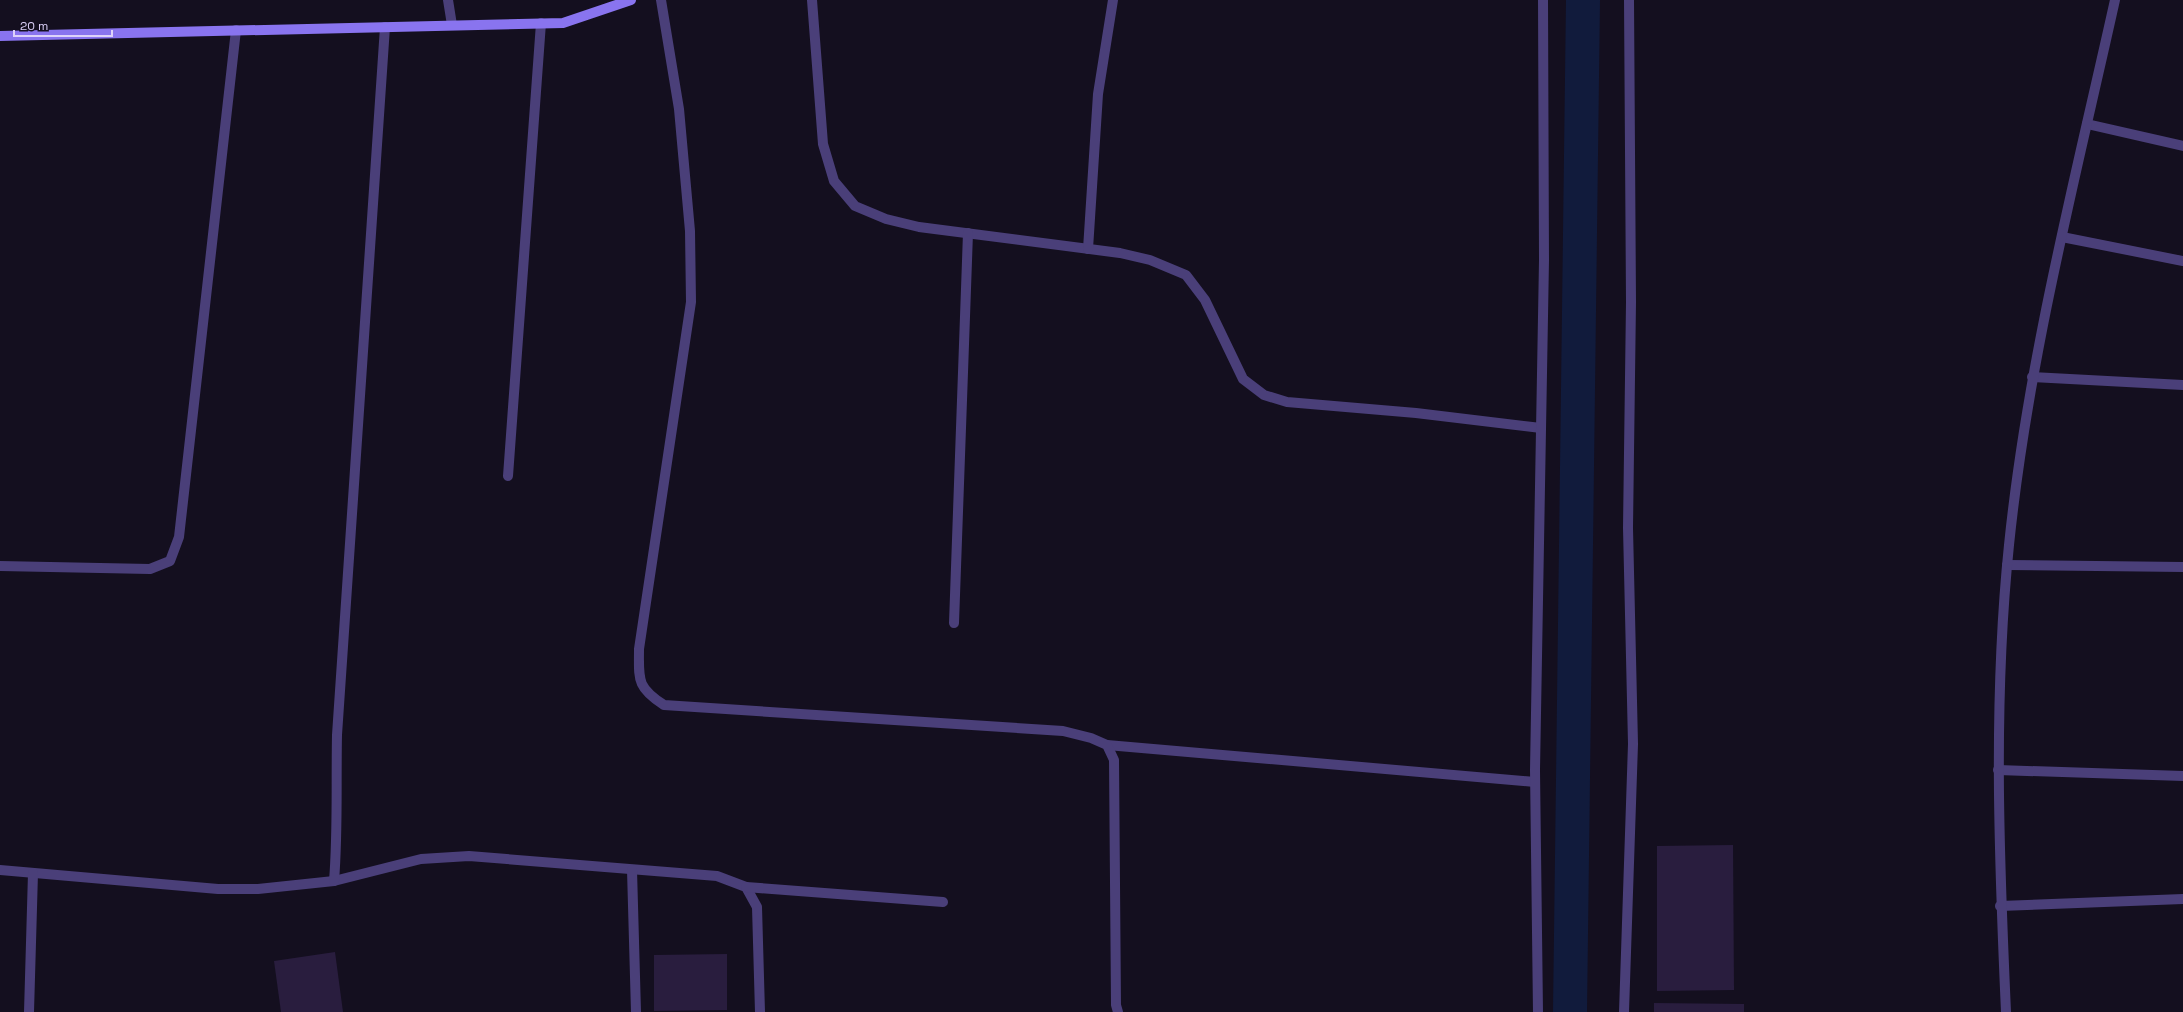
<svg xmlns="http://www.w3.org/2000/svg" width="2183" height="1012" font-family="'Space Grotesk',sans-serif">
<style>
.lines{fill:none;stroke-linecap:round;stroke-linejoin:round}
.canal{stroke:#111b3c;stroke-width:34}
.building{fill:#291d3e}
.service{stroke:#4a3f79;stroke-width:10}
.minor{stroke:#4a3f79;stroke-width:10}
.secondary{stroke:#8974ef;stroke-width:10}
</style>
<rect width="100%" height="100%" fill="#140f1f"/>
<g class="lines">
<path class="canal" d="M1570 1012 1583 0"/>
</g>
<g class="building">
<path d="M1733 845 1734 990 1657 991V846Z"/>
<path d="M335 952 343 1012H281L274 961Z"/>
<path d="M727 954V1010L654 1011V955Z"/>
<path d="M1654 1003 1744 1004V1012H1654Z"/>
</g>
<g class="lines">
<path class="service" d="M1107 745 1535 782"/>
<g class="minor">
<path d="M448 0 452 25"/>
<path d="M661 0 679 109 690 231 691 302 639 649C639 679 636 687 664 705L1063 731 1091 738 1107 745 1114 760 1116 1005 1118 1012"/>
<path d="M812 0 823 144 834 181 855 206 886 219 919 227 1120 253 1150 260 1186 275 1205 300 1243 379 1264 395 1287 402 1416 413 1541 428"/>
<path d="M2087 124 2183 146"/>
<path d="M2062 237 2183 261"/>
<path d="M1088 249 1098 94 1113 0"/>
<path d="M2032 377 2183 385"/>
<path d="M508 476 541 23"/>
<path d="M2007 565 2183 567"/>
<path d="M0 566 150 569 170 561 179 537 236 30"/>
<path d="M954 623 968 233"/>
<path d="M1998 770 2183 776"/>
<path d="M0 870 218 889H258L334 881 421 859 469 856 717 876 746 887 757 907 760 1012"/>
<path d="M632 870 636 1012"/>
<path d="M334 881C338 833 336 784 337 735L385 27"/>
<path d="M746 887 943 902"/>
<path d="M2000 906 2183 899"/>
<path d="M29 1012 33 873"/>
<path d="M1538 1012 1535 770 1544 260 1543 0"/>
<path d="M1624 1012 1633 744 1628 528 1631 302 1629 0"/>
<path d="M2006 1012C1999 856 1993 700 2009 545 2028 360 2075 180 2115 0"/>
</g>
<path class="secondary" d="M0 36 563 23 631 0"/>
</g>
<path d="M14 30v6h98v-6" fill="none" stroke="#ddd2fa" stroke-width="2"/>
<text x="20" y="30" font-size="12" fill="#ddd2fa" stroke="#140f1f" stroke-width="3" paint-order="stroke">20 m</text>
</svg>
